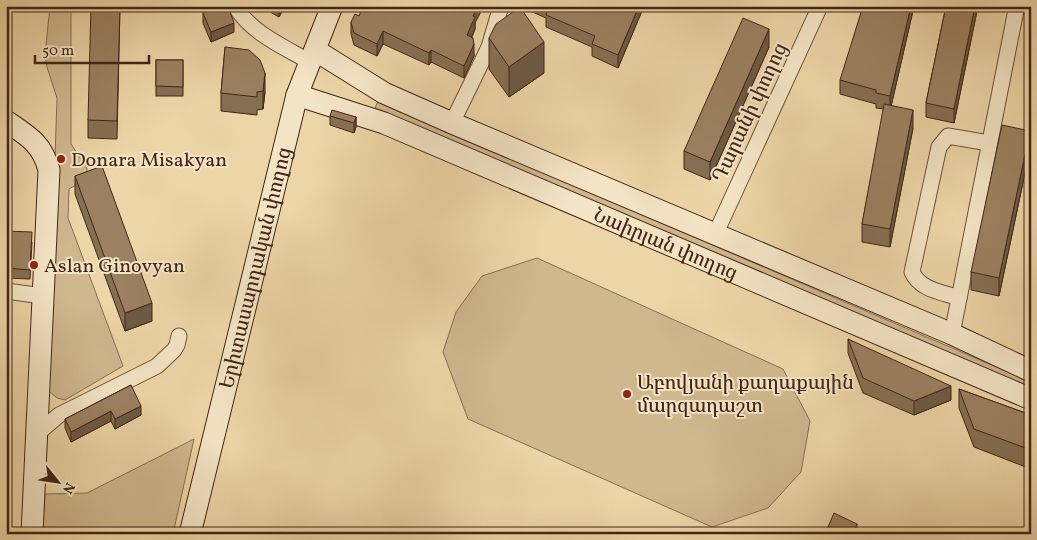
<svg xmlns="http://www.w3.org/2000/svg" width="1037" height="540" font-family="Vollkorn,'Noto Serif Armenian',serif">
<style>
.green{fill:#cfb78e;stroke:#896e52}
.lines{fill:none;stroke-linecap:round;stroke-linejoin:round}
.street-casing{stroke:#6d523b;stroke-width:17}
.secondary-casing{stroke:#432617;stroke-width:23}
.street{stroke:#f3e4c5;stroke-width:15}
.secondary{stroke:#f3e4c5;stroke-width:21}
.wall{fill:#856f53;stroke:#432617}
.shaded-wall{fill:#6c5a44;stroke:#432617}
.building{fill:#9b8161;stroke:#432617}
.poi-dot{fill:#8f2418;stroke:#f3e4c5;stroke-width:2}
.labels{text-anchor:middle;stroke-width:4;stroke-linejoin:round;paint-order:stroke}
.street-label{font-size:20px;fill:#432617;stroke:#f3e4c5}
.poi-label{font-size:20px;fill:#432617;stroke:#f3e4c5;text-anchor:start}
</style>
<rect width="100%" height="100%" fill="#ecd5a6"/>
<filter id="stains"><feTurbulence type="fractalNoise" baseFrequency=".004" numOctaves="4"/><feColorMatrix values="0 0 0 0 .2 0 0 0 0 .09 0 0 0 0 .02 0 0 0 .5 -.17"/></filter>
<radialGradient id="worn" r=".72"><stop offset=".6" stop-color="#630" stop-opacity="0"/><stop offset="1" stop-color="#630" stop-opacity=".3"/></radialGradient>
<g class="green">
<path d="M50 6H71V144L87 168V176L81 182 69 189 68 218 123 366 65 400 57 398 49 391 48 368 57 98 47 67 45 55Z"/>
<path d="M378 101 1031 382V388L375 108Z"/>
<path d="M537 258 783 369 810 421 801 472 768 508 712 527 468 419 443 352 456 312 482 276Z"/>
<path d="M194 439 173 534H42L45 494 87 493Z"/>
</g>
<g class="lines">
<defs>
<g id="street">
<path d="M235 6C251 33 284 47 310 62"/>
<path d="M452 123 489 47 501 6"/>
<path d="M715 235 820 6"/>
<path d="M6 291 43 296"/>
<path d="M959 298C942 292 920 290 912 272L939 147 948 136 989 143"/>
<path d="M952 334 1016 10 1021 6"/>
<path d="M38 433 59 415 157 366 174 350 177 345 179 336"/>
</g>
<g id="secondary">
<path d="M315 50 384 93 452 123 952 334 1031 371"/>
<path id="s1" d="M297 95 384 123 1031 399"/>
<path d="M6 121C28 136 42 143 49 170L32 534"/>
<path id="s2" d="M190 534 297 95 332 6"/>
</g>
</defs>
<use href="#street" class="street-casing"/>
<use href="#secondary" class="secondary-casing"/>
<use href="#street" class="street"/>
<use href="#secondary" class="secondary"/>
</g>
<g class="wall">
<path d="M120 6 117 139 88 138V120Z"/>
<path d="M265 6H285L279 17 265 9Z"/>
<path d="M519 6H644L618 68 592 56V47L546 27V18Z"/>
<path d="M914 6 891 106 913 128 890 247 862 242V224L884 109 876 108V104L840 94V80Z"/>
<path d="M946 6H978L954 123 926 117V103Z"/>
<path d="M203 13 234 32 211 42 203 23Z"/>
<path d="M359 16 475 23V29L472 37 474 56 464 78 431 62 429 65 383 44 377 56 354 45 351 34V22Z"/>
<path d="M489 38 544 73 509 97 489 69Z"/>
<path d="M225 47 265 92 263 109 257 110V115L221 111V93Z"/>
<path d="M769 47 710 180 684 169V151Z"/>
<rect x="156" y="60" width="27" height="36"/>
<path d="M330 116 356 117V127L354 133 330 125Z"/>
<path d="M1030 149 999 296 971 290V272Z"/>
<path d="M75 176 152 321 125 331 75 194Z"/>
<path d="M6 231 32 242 30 279 6 278Z"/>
<path d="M848 339 951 400 914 415 863 393 848 353Z"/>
<path d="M131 385 141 415 115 429 111 421 71 442 65 428V419Z"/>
<path d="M959 389 1031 415V469L974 447 959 408Z"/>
</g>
<g class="shaded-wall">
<path d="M280 6H285L279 17V7Z"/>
<path d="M478 6H484L475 23V29L467 47V35L473 16Z"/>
<path d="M639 6H644L618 68V55Z"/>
<path d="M911 6H914L890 111V96Z"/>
<path d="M975 6H978L954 123V109Z"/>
<path d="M234 23V32L211 42V32Z"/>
<path d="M769 29V47L710 180V162Z"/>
<path d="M383 31V44L377 56V44Z"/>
<path d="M544 42V73L509 97V67Z"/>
<path d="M474 44V56L464 78V66Z"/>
<path d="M431 50V62L429 65V53Z"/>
<path d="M265 73V92L263 109V91Z"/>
<path d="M913 110V128L890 247V229Z"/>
<path d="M356 117V127L354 133V123Z"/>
<path d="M1030 131V149L999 296V278Z"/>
<path d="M152 303V321L125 331V313Z"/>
<path d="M951 386V400L914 415V401Z"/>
<path d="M141 406V415L115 429V419Z"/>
<path d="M111 411V421L71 442V432Z"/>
<path d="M857 524V534H852Z"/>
</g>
<g class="building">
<path d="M91 6H120L117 121 88 120Z"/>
<path d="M220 6H228L234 23 211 32 203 13Z"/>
<path d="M363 6H478L473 16 475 17 467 35 473 38 474 44 464 66 431 50 429 53 383 31 377 44 354 33 351 22 355 14 359 16Z"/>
<path d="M547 6H639L618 55 592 44 595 36 546 15 549 7Z"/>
<path d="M863 6H911L890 96 876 93V90L840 80Z"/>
<path d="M946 6H975L954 109 926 103Z"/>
<path d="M520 7 544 42 509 67 489 38 496 24Z"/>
<path d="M743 18 769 29 710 162 684 151Z"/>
<path d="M225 47 249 50 260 60 265 73 263 91 257 92V97L221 93Z"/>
<path d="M156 60H183V87L156 86Z"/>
<path d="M884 104 913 110 890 229 862 224Z"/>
<path d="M332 110 356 117 354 123 330 116Z"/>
<path d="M1002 125 1030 131 999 278 971 272Z"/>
<path d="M102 166 152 303 125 313 75 176Z"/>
<path d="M6 231 32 232 30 270 6 268Z"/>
<path d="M848 339 951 386 914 401 863 378Z"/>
<path d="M131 385 141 406 115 419 111 411 71 432 65 419Z"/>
<path d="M959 389 1031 415V450L974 429Z"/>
<path d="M834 513 857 524 852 534H825Z"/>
</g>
<g class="poi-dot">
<circle cx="61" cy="159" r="5"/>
<circle cx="34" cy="265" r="5"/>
<circle cx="627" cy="394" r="5"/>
</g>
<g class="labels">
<g class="street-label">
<text transform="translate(749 112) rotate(-65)" y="7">Դարանի փողոց</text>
<text dy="7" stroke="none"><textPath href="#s1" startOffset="398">Նաիրյան փողոց</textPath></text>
<text dy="7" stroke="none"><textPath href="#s2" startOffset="274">Երիտասարդական փողոց</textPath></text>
</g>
<g class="poi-label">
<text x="71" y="166">Donara Misakyan</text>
<text x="44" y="272">Aslan Ginovyan</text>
<text x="637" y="389">Աբովյանի քաղաքային<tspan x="637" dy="23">մարզադաշտ</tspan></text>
</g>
</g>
<rect width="1037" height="540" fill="none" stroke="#ecd5a6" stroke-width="25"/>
<rect x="8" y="8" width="1022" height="525" fill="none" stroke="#432617" stroke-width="2.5"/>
<rect x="12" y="12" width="1012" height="515" fill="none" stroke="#432617"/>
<g transform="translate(58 482) rotate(120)" stroke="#f3e4c5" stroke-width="4" paint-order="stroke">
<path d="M0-4L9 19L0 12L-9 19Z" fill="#432617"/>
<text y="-8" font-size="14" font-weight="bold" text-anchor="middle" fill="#432617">N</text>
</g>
<path d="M35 55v8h114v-8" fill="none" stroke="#432617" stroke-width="2.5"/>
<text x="42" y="55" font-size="15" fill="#432617" stroke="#f3e4c5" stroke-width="4" paint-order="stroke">50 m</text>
<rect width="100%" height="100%" filter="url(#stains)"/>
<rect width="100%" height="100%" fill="url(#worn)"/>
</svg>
